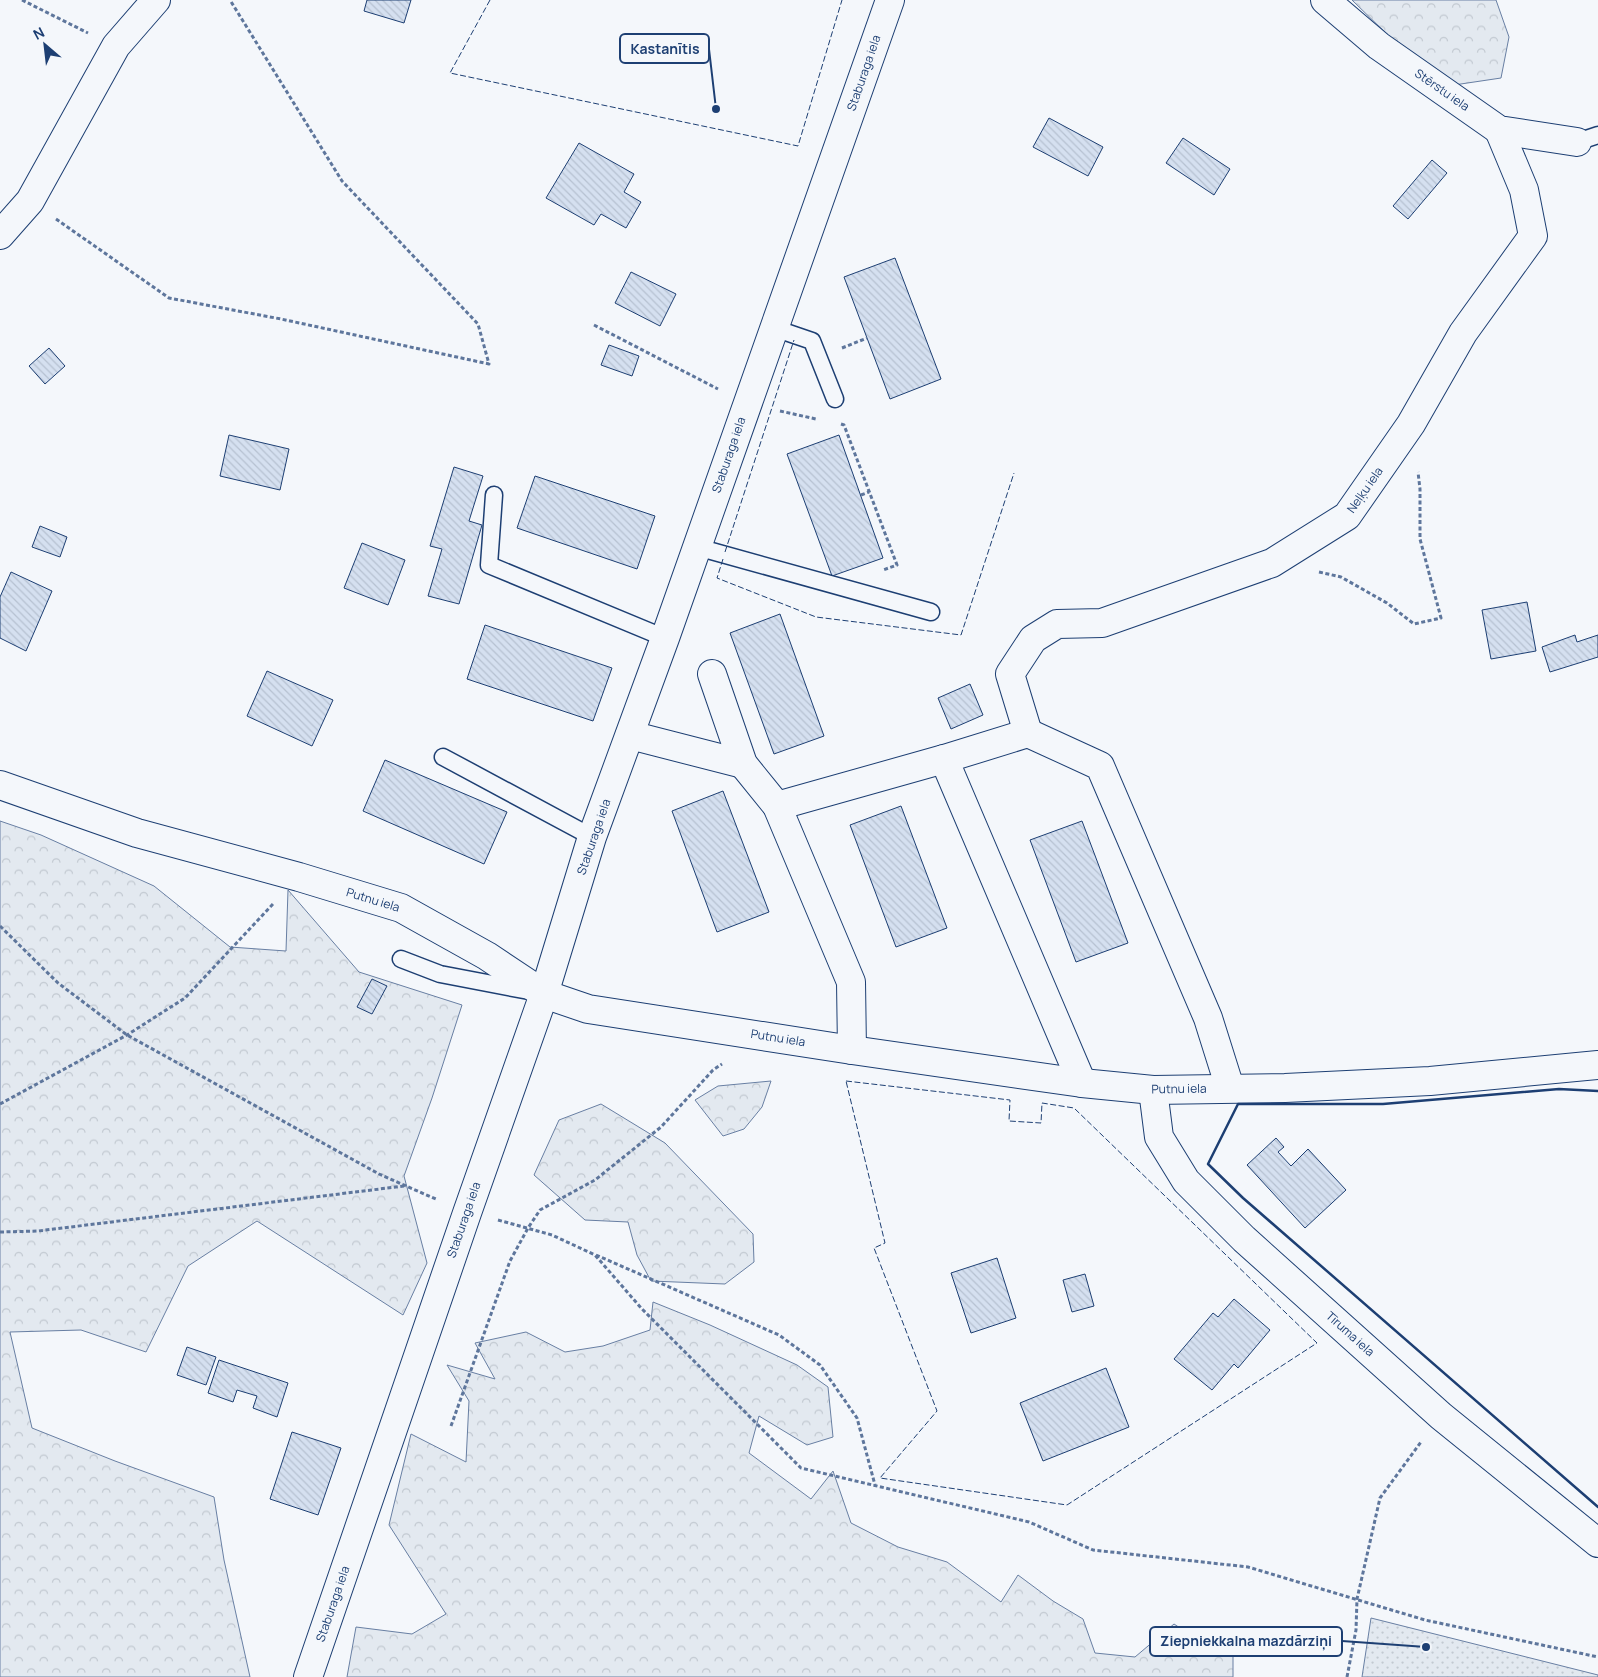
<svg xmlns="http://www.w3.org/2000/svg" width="1598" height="1677" font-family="Manrope,sans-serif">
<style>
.green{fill:url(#green-dots);stroke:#687fa3}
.forest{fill:url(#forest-crowns);stroke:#687fa3}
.building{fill:url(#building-back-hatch);stroke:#1d3f73}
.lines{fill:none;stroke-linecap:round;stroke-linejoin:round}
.lane-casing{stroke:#1d3f73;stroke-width:19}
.street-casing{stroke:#1d3f73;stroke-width:30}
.path{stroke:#5e769c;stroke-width:3;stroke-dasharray:4 2.5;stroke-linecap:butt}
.lane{stroke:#f4f7fb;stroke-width:16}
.street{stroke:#f4f7fb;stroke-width:28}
.fence{stroke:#1d3f73;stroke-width:1;stroke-dasharray:6 2.5;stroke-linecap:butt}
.wall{stroke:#1d3f73;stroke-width:2.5}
.labels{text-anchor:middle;stroke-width:4;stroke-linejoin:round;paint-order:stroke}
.street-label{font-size:12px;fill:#1d3f73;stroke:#f4f7fb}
.leader{fill:none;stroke:#1d3f73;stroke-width:2}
.callout-dot{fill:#1d3f73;stroke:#f4f7fb;stroke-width:2}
.callout{fill:#f4f7fb;stroke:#1d3f73;stroke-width:2}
.callout-label{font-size:14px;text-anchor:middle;font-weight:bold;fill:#1d3f73}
</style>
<defs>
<pattern id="green-dots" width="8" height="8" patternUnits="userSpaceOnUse" patternTransform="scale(1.25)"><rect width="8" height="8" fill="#e3e9f0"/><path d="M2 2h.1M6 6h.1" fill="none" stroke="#c2c9d1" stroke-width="1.8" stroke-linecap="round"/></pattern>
<pattern id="forest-crowns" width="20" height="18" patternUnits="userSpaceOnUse" patternTransform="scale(1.25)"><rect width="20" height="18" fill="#e3e9f0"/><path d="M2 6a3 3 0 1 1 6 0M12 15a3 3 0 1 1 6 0" fill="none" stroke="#c2c9d1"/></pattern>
<pattern id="building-back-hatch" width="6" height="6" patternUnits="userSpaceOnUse" patternTransform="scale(1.25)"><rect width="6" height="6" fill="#d5e0f0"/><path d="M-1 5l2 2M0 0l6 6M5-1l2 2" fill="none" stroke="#b6c1d1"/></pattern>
</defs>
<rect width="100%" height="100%" fill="#f4f7fb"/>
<path class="green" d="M1371 1618 1598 1675V1677H1362Z"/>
<g class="forest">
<path d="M1352 0H1496L1509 37 1501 78 1454 85 1396 43Z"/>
<path d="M0 821 41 835 154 886 230 947 286 951 288 890 359 972 462 1005 432 1098 404 1176 427 1263 403 1315 257 1221 188 1266 146 1352 81 1330 10 1332 32 1428 115 1461 214 1497 224 1560 250 1677H0Z"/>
<path d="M771 1081 762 1107 744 1129 723 1136 695 1100 718 1086Z"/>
<path d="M601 1104 665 1143 753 1234 754 1262 725 1284 651 1281 637 1255 628 1222 585 1220 534 1175 559 1120Z"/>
<path d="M653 1302 710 1325 797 1365 828 1387 833 1437 807 1445 759 1416 749 1453 811 1499 833 1471 851 1523 898 1547 947 1562 1001 1602 1018 1575 1053 1601 1083 1619 1095 1653 1135 1657 1174 1624 1203 1643 1233 1648V1677H347L356 1627 412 1634 446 1614 389 1525 411 1434 466 1462 469 1401 447 1365 495 1379 475 1343 526 1332 565 1352 603 1346 650 1330Z"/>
</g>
<g class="building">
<path d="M367 0H411L404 23 364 11Z"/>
<path d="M1049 118 1103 147 1088 176 1033 147Z"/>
<path d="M1183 138 1230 169 1214 195 1166 163Z"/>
<path d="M579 143 634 174 624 192 641 202 626 228 601 214 594 225 546 198Z"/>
<path d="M1432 160 1447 173 1408 219 1393 206Z"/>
<path d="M895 258 941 379 890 399 844 277Z"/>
<path d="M631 272 676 294 660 326 615 303Z"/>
<path d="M609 345 639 356 632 376 601 365Z"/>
<path d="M49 348 65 366 45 384 29 366Z"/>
<path d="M229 435 289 449 280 490 220 476Z"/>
<path d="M839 435 883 558 832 576 787 454Z"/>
<path d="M454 467 483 476 469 521 482 525 459 604 428 596 442 549 430 546Z"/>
<path d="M535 476 655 516 637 569 517 528Z"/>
<path d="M40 526 67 537 60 557 32 547Z"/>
<path d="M362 543 405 560 388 605 344 588Z"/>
<path d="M11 572 52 591 26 651 0 638V597Z"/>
<path d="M1527 602 1536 651 1491 659 1482 610Z"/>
<path d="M780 614 824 736 774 754 730 633Z"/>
<path d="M485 625 612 668 593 721 467 679Z"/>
<path d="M1575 635 1577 642 1598 635V657L1550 672 1542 647Z"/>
<path d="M267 671 333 700 312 746 247 716Z"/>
<path d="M970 684 983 715 951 729 938 698Z"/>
<path d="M385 760 507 812 484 864 363 811Z"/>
<path d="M723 791 769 912 717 932 672 811Z"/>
<path d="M901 806 947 928 896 947 850 825Z"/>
<path d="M1082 821 1128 943 1076 962 1030 840Z"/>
<path d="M372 979 387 986 372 1014 357 1007Z"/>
<path d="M1276 1138 1284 1147 1278 1152 1291 1166 1308 1149 1346 1190 1305 1228 1247 1165Z"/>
<path d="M997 1258 1016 1318 971 1333 951 1273Z"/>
<path d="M1085 1274 1094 1306 1072 1312 1063 1280Z"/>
<path d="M1234 1299 1270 1330 1238 1368 1234 1364 1212 1390 1174 1359 1213 1313 1218 1317Z"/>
<path d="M187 1347 216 1357 206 1385 177 1375Z"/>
<path d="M219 1360 288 1383 277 1417 253 1408 257 1396 237 1390 233 1402 208 1393Z"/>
<path d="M1106 1368 1129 1427 1043 1461 1020 1403Z"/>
<path d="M292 1432 341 1448 318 1515 270 1499Z"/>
</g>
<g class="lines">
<defs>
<g id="lane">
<path d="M1577 142 1598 135"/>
<path d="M774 328 812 341 835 399"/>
<path d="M494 495 489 565 665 638"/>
<path d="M697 547 931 612"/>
<path d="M443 757 592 837"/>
<path d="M401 959 440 974 529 991"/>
</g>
<g id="street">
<path d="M1325 0 1379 46 1499 130 1577 142"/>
<path d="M0 235 30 201 116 46 156 0"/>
<path d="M712 674 743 764 777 806 851 982 852 1050"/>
<path d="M1028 733 1010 674 1033 639 1057 624 1102 623 1272 563 1347 516 1411 424 1463 333 1533 236 1524 190 1499 130"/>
<path d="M630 735 743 764"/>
<path d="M944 759 1082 1083"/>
<path d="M0 785 137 833 299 877 401 908 487 956 544 994 588 1009 852 1050 1082 1083 1153 1090 1285 1088 1430 1081 1598 1065"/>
<path d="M777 806 944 759 1028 733 1100 766 1208 1018 1230 1088"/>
<path d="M1153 1090 1159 1137 1186 1181 1244 1239 1441 1416 1598 1543"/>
<path d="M308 1677 467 1213 544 994 592 837 665 638 890 0"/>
</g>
</defs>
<use href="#lane" class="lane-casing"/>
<use href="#street" class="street-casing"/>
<g class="path">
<path d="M22 0 88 33"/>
<path d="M56 219 169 298 281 319 489 364 478 324 342 181 230 0"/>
<path d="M594 325 718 389"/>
<path d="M842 348 867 338"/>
<path d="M780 411 816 419"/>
<path d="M841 424 844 425 897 565 883 570"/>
<path d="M861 495 869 492"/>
<path d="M1319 572 1341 577 1387 603 1414 624 1441 618 1420 539V489L1418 472"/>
<path d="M0 926 58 983 127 1035 379 1174 438 1200"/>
<path d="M0 1104 127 1035 185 998 273 904"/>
<path d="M498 1220 552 1235 595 1255 642 1309 801 1468 1029 1522 1093 1550 1248 1567 1425 1620 1598 1657"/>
<path d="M0 1232 38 1231 404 1186"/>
<path d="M596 1255 779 1335 820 1365 857 1418 875 1485"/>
<path d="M451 1426 510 1261 528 1228 540 1210 595 1180 661 1127 713 1070 722 1064"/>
<path d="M1347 1677 1356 1630 1357 1599 1380 1498 1421 1442"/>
</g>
<use href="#lane" class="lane"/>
<use href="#street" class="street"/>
<g class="fence">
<path d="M490 0 450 73 798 146 842 0"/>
<path d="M725 552 794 340"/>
<path d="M723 559 717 578 816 617 961 635 1014 473"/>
<path d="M846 1081 1010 1100 1009 1121 1041 1123 1042 1103 1074 1108 1317 1343 1067 1505 880 1478 937 1411 874 1248 885 1243Z"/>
</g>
<path class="wall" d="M1598 1091 1559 1089 1383 1104H1238L1208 1164 1243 1198 1598 1507"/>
</g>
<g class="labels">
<g class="street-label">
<text transform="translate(864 73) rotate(-71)" y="4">Staburaga iela</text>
<text transform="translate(1442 90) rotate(35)" y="4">Stērstu iela</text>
<text transform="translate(729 455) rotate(-71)" y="4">Staburaga iela</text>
<text transform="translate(1365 490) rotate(-55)" y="4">Neļķu iela</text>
<text transform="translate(594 837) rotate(-71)" y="4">Staburaga iela</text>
<text transform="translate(373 900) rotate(17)" y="4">Putnu iela</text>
<text transform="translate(778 1038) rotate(9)" y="4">Putnu iela</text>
<text transform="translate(1179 1089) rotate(-1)" y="4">Putnu iela</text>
<text transform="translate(464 1220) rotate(-71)" y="4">Staburaga iela</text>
<text transform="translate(1350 1334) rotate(42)" y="4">Tīruma iela</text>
<text transform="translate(333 1604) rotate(-71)" y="4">Staburaga iela</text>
</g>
</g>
<path class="leader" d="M716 109L709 49M1426 1647L1342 1641"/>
<g class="callout-dot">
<circle cx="716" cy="109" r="5"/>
<circle cx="1426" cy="1647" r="5"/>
</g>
<g class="callout">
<rect x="620" y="34" width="89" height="29" rx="5"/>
<rect x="1150" y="1627" width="192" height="29" rx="5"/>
</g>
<g class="callout-label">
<text x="665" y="54">Kastanītis</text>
<text x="1246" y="1646">Ziepniekkalna mazdārziņi</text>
</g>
<g transform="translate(45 45) rotate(332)" stroke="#f4f7fb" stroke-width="4" paint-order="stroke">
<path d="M0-4L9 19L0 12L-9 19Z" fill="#1d3f73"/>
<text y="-8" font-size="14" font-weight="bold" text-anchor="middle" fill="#1d3f73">N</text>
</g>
</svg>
